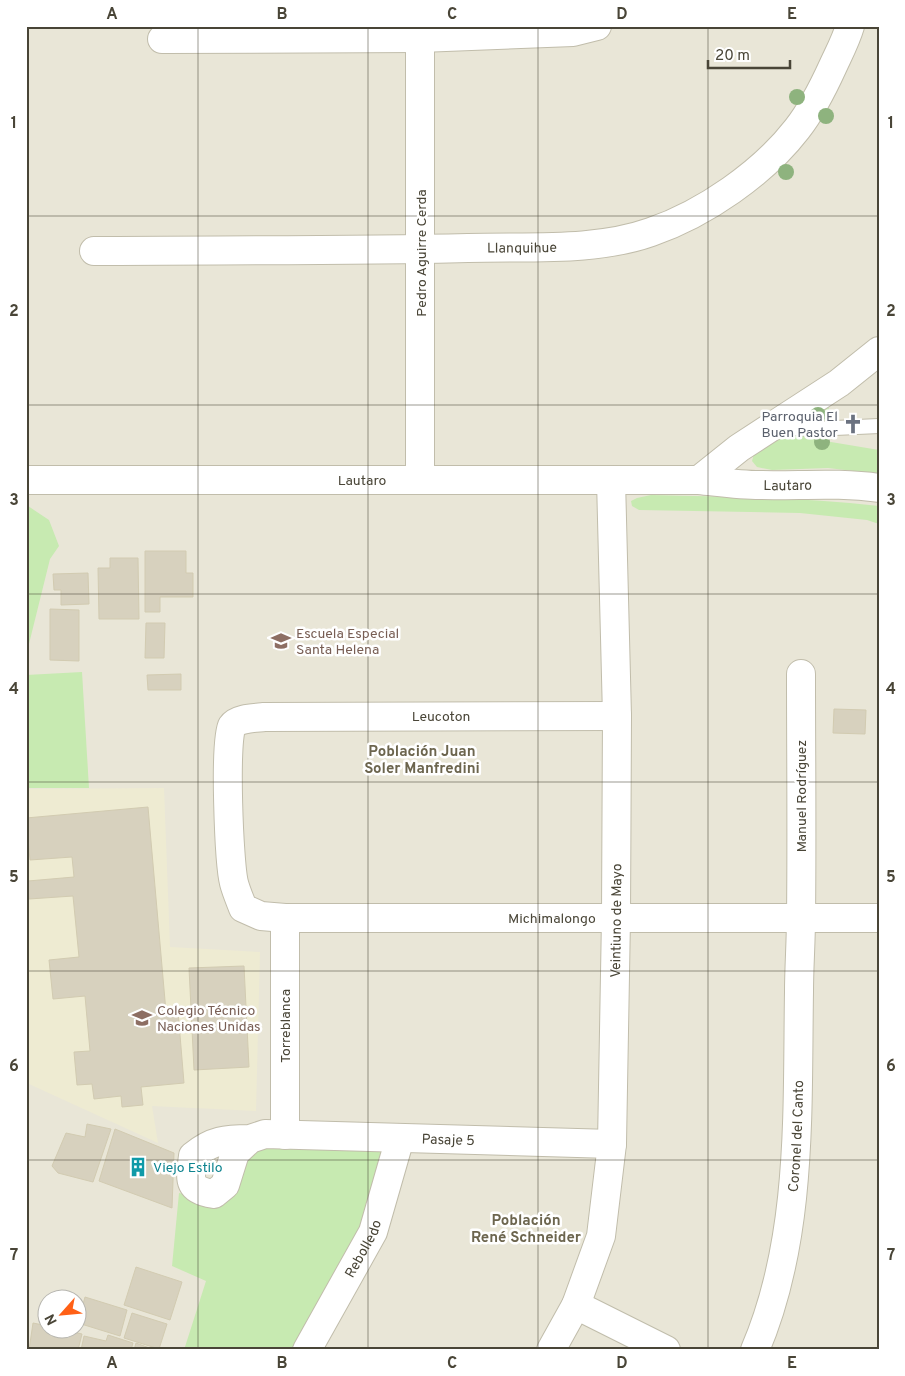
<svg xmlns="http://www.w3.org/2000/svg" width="905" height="1376" font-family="Overpass,sans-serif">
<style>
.residential{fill:#e9e6d7;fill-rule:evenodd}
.education{fill:#eeebd2}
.green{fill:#c7eab1}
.building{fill:#d7d1be;stroke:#d2cbb1}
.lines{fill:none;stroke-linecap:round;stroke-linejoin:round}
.lane-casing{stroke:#c1bdab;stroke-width:16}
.street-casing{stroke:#c1bdab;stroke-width:30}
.lane{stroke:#fff;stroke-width:14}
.street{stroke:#fff;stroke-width:28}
.tree{fill:#8eb37e}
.grid{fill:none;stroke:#494537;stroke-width:1;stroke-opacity:0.55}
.labels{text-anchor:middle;stroke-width:5;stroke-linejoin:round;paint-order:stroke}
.street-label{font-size:14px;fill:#494537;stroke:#fff}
.worship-label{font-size:14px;fill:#5b616d;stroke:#fff;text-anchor:end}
.education-label{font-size:14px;fill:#785e54;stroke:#fff;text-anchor:start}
.culture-label{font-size:14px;fill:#0d838f;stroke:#fff;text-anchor:start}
.neighbourhood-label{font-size:15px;font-weight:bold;fill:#6c654e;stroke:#fff}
.neatline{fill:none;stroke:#494537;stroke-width:2}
.grid-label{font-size:16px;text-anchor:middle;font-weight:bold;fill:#494537}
</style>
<rect width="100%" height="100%" fill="#f5f3e9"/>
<path class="residential" d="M26 26H879V1350H26ZM48 1298H78V1328H48Z"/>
<path class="education" d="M164 788 170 947 260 952 256 1111 152 1106 158 1143 29 1084 26 1089V789Z"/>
<g class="green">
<path d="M829 407 825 441 879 450V474L828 468 772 470 757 467 752 461 754 454 762 446Z"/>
<path d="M651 495C727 497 803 497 879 506V524L867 520 800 513 639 510 632 506 631 501 637 498Z"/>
<path d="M28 506 49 520 59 546 50 559 26 656V507Z"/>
<path d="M82 672 89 788H26V675Z"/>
<path d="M261 1145 385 1150 365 1230 297 1350H184L206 1281 172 1266 179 1193 195 1196 243 1161Z"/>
</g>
<g class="building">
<path d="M145 551H186V573H193V597H160V612H145Z"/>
<path d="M110 558H138L139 619H99L98 568H110Z"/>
<path d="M88 573 89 604 61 605V590H54L53 574Z"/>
<path d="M50 609 79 610V661L50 660Z"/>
<path d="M146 623H165L164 658H145Z"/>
<path d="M181 674V690H148L147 675Z"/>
<path d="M834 709 866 710 865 734 833 733Z"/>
<path d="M148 807 166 1012 178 1011 184 1083 141 1087 143 1105 122 1107 121 1096 94 1099 92 1084 77 1085 74 1052 90 1051 85 996 53 999 49 960 79 957 73 896 29 899 28 881 74 877 72 857 30 860 26 818Z"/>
<path d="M244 966 249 1067 194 1070 189 968Z"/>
<path d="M87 1124 111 1129 93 1182 58 1173 52 1166 66 1133 85 1137Z"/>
<path d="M115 1129 174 1153 172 1208 99 1181Z"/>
<path d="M136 1267 182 1282 170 1320 124 1305Z"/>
<path d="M85 1297 127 1310 120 1336 78 1323Z"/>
<path d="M132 1313 167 1324 159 1349 124 1338Z"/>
<path d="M33 1323 48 1326V1328H56L82 1334 78 1350H29Z"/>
<path d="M108 1335 133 1343 131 1350H81L84 1336 106 1341Z"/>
<path d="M136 1343 155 1350H134Z"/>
</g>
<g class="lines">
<defs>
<path id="lane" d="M777 427 813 429 879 426"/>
<g id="street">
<path d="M420 26V480"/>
<path d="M162 39 420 38 573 32 597 26"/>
<path id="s1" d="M94 251C219 250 344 251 468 248 528 246 595 252 651 232 704 214 763 173 797 129 812 110 823 88 833 66 839 53 846 40 850 26"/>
<path id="s2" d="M26 480H699C719 482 739 485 760 485 799 486 839 482 879 488"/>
<path d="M699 480 739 448 839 383 879 351"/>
<path id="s3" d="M617 716 264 717C256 718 237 718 232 726 224 739 229 864 234 883 236 891 240 900 243 908L261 916 285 918H879"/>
<path d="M285 1135V918"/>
<path id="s4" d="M250 1139C226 1139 212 1140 193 1156 190 1180 187 1190 214 1194L225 1185 235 1153 250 1139 265 1134 612 1144"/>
<path d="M576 1305 666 1350"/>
<path id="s5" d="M307 1350 373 1232 400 1138"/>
<path id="s6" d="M551 1350 576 1305 601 1236 612 1144 616 918 617 716 611 480"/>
<path id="s7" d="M755 1350C803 1238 797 1111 799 992 799 967 801 942 801 916 802 836 801 755 801 674"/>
</g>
</defs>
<use href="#lane" class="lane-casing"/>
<use href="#street" class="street-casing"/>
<use href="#lane" class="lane"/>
<use href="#street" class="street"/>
</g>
<g class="tree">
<circle cx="797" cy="97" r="8"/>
<circle cx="826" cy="116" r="8"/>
<circle cx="786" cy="172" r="8"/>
<circle cx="818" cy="415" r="8"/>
<circle cx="822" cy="442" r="8"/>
</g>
<path class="grid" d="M198 26V1350M368 26V1350M538 26V1350M708 26V1350M26 216H879M26 405H879M26 594H879M26 782H879M26 971H879M26 1160H879"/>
<defs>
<symbol id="church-bare" viewBox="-9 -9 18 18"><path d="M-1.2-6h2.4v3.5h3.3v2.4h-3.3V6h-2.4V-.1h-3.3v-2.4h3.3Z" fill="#6b7280" stroke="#fff" stroke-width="2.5" paint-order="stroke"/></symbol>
<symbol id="school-bare" viewBox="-9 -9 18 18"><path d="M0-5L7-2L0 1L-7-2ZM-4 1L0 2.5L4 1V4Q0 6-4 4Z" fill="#8d6e63" stroke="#fff" stroke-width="2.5" paint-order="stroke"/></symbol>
<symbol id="building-bare" viewBox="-9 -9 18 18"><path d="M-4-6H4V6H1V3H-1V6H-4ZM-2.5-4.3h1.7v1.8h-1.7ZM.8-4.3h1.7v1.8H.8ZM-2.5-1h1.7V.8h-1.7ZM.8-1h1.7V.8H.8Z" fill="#0f9aa8" stroke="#fff" stroke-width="2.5" paint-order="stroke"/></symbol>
</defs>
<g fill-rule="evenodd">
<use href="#church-bare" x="839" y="410" width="28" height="28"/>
<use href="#school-bare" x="267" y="627" width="28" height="28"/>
<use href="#school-bare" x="128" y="1004" width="28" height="28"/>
<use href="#building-bare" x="124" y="1153" width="28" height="28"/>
</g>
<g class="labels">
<g class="street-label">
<text dy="5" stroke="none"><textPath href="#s1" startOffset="428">Llanquihue</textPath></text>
<text transform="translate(421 253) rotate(-90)" y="5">Pedro Aguirre Cerda</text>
<text dy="5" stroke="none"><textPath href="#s2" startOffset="336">Lautaro</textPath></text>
<text dy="5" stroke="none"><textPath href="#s2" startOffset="762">Lautaro</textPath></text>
<text x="441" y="721">Leucoton</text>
<text transform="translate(801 796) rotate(-90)" y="5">Manuel Rodríguez</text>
<text dy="5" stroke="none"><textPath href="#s3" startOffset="882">Michimalongo</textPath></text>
<text dy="5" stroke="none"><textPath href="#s6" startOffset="441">Veintiuno de Mayo</textPath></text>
<text transform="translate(285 1026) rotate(-90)" y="5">Torreblanca</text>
<text dy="5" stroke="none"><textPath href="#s7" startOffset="219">Coronel del Canto</textPath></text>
<text dy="5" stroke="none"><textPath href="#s4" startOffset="381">Pasaje 5</textPath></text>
<text dy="5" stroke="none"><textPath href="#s5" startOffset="116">Rebolledo</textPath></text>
</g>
<g class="worship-label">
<text x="838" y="421">Parroquia El<tspan x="838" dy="16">Buen Pastor</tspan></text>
</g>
<g class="education-label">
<text x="296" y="638">Escuela Especial<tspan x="296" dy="16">Santa Helena</tspan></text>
<text x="157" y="1015">Colegio Técnico<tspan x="157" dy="16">Naciones Unidas</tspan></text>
</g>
<g class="culture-label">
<text x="153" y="1172">Viejo Estilo</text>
</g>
<g class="neighbourhood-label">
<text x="422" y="756">Población Juan<tspan x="422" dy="17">Soler Manfredini</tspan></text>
<text x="526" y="1225">Población<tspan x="526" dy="17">René Schneider</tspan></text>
</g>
</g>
<rect width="905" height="1376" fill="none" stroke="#ffffff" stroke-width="55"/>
<g transform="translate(62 1314) rotate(243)"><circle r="24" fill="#ffffff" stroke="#b6b5af"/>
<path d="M0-4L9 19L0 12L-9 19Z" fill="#ff6016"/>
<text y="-8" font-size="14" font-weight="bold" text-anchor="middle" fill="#494537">N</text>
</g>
<path d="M708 60v8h82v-8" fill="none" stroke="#494537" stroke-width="2.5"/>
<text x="715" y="60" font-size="15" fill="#494537" stroke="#ffffff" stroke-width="4" paint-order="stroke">20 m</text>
<rect x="28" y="28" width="850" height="1320" class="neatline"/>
<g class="grid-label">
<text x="112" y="19">A</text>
<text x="282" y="19">B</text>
<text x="452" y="19">C</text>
<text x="622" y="19">D</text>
<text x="792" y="19">E</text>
<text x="14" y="128">1</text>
<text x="891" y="128">1</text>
<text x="14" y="316">2</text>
<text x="891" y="316">2</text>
<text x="14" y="505">3</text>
<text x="891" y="505">3</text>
<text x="14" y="694">4</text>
<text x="891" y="694">4</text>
<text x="14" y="882">5</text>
<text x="891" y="882">5</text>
<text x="14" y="1071">6</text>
<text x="891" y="1071">6</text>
<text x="14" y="1260">7</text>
<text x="891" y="1260">7</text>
<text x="112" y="1368">A</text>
<text x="282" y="1368">B</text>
<text x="452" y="1368">C</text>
<text x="622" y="1368">D</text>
<text x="792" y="1368">E</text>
</g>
</svg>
